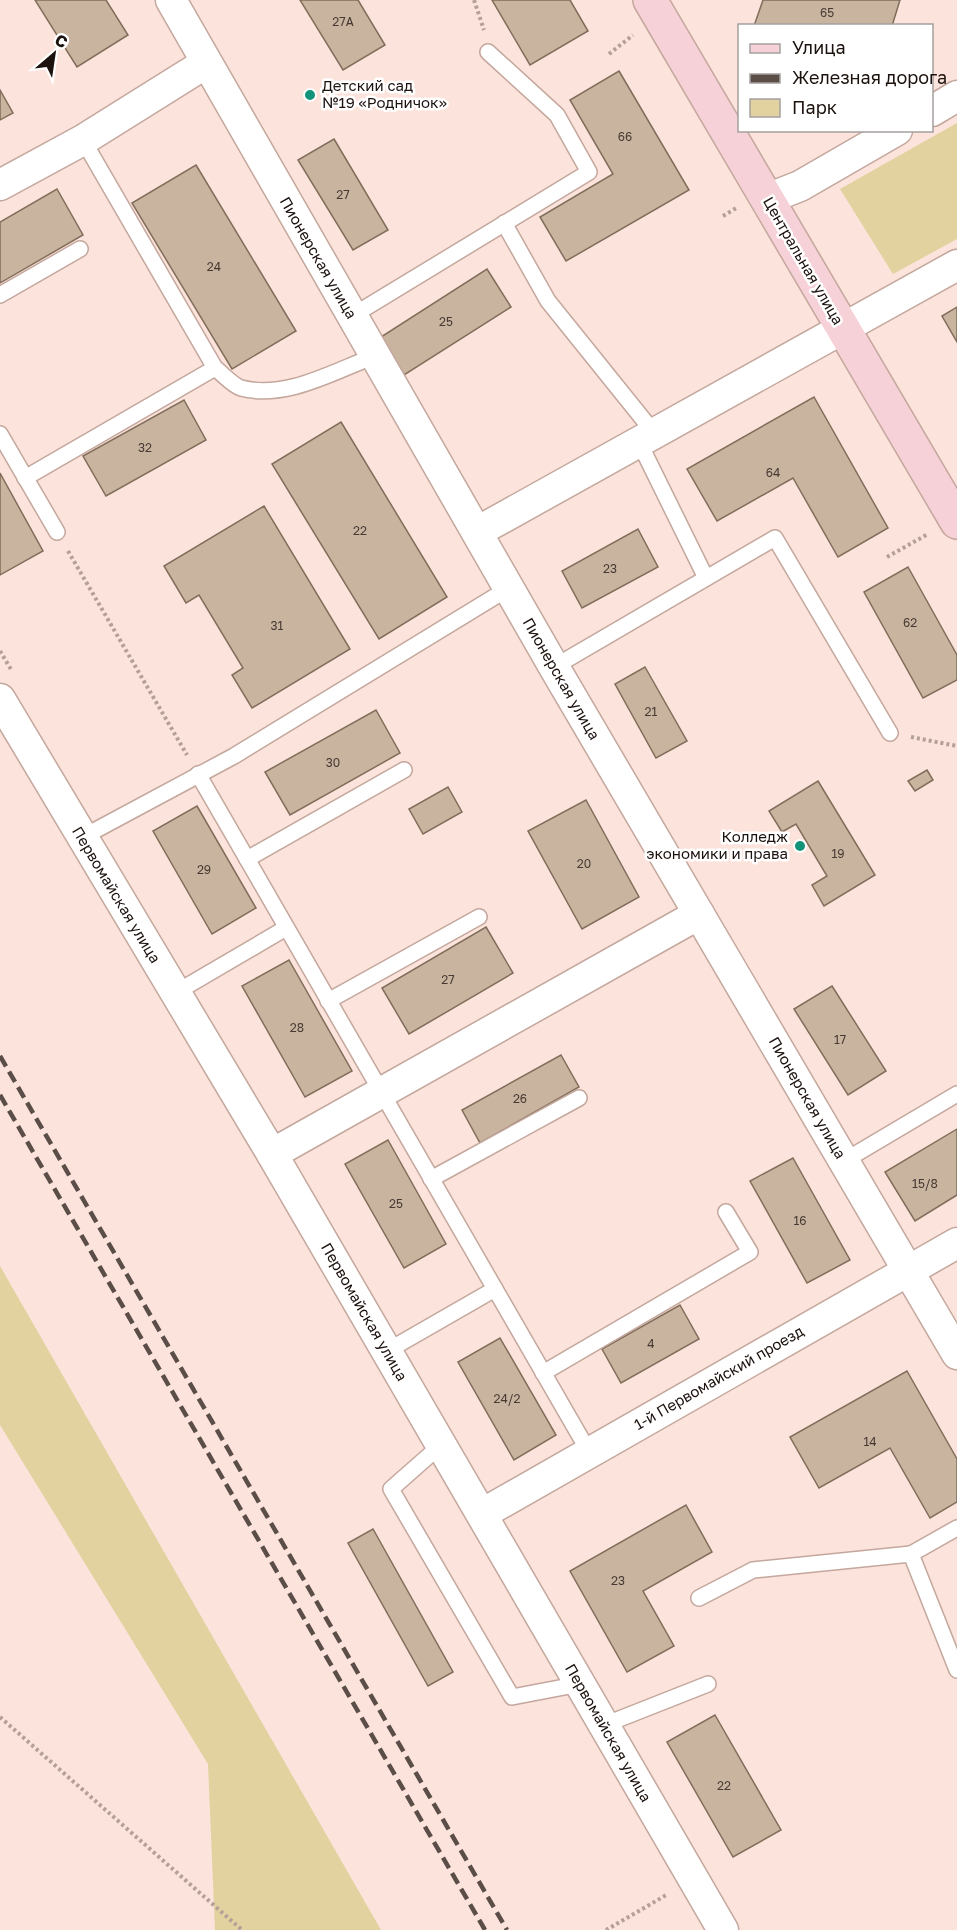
<svg xmlns="http://www.w3.org/2000/svg" width="957" height="1930" font-family="'Golos Text',sans-serif">
<style>
.green{fill:#e1d29f}
.building{fill:#c9b4a0;stroke:#806d5a;stroke-width:1.5}
.lines{fill:none;stroke-linecap:round;stroke-linejoin:round}
.lane-casing{stroke:#c4a79d;stroke-width:18}
.street-casing{stroke:#c4a79d;stroke-width:33}
.secondary-casing{stroke:#c4a79d;stroke-width:36}
.path{stroke:#b4a099;stroke-width:4;stroke-dasharray:3 3;stroke-linecap:butt}
.lane{stroke:#fff;stroke-width:15}
.street{stroke:#fff;stroke-width:30}
.secondary{stroke:#f6d1d8;stroke-width:33}
.rail{stroke:#5b4d48;stroke-width:4.5;stroke-dasharray:12 6;stroke-linecap:butt}
.poi-dot{fill:#14937b;stroke:#fff;stroke-width:2}
.labels{text-anchor:middle;stroke-width:5;stroke-linejoin:round;paint-order:stroke}
.number-label{font-size:12px;fill:#473a32}
.poi-label{font-size:15px;fill:#1c120e;stroke:#fff;text-anchor:start}
.street-label{font-size:15px;fill:#1c120e;stroke:#fff}
</style>
<rect width="100%" height="100%" fill="#fce3db"/>
<g class="green">
<path d="M957 123V239L893 274 840 189Z"/>
<path d="M0 1266 381 1930H215L208 1764 0 1425Z"/>
</g>
<g class="building">
<path d="M35 0H106L128 35 77 67Z"/>
<path d="M300 0H358L385 45 343 70Z"/>
<path d="M492 0H570L588 31 530 65Z"/>
<path d="M763 0H900L892 26H754Z"/>
<path d="M619 71 689 190 566 261 540 217 613 174 570 100Z"/>
<path d="M0 90 13 113 0 120Z"/>
<path d="M334 139 388 230 353 250 298 160Z"/>
<path d="M196 165 296 331 232 369 132 203Z"/>
<path d="M57 189 83 235 0 283V222Z"/>
<path d="M487 269 511 307 404 375 381 337Z"/>
<path d="M957 307V342L942 316Z"/>
<path d="M814 397 888 528 838 557 793 478 717 521 687 469Z"/>
<path d="M184 400 206 440 106 496 83 456Z"/>
<path d="M341 422 447 597 379 639 272 464Z"/>
<path d="M0 473 43 551 0 575Z"/>
<path d="M264 506 350 649 252 708 232 675 243 668 199 595 186 603 164 566Z"/>
<path d="M638 529 658 567 582 608 562 571Z"/>
<path d="M908 567 957 655V680L923 698 864 592Z"/>
<path d="M645 667 687 741 656 758 615 684Z"/>
<path d="M376 710 400 753 290 815 265 772Z"/>
<path d="M927 770 933 780 915 791 908 781Z"/>
<path d="M818 781 875 875 824 906 812 885 827 876 796 824 782 832 769 811Z"/>
<path d="M448 787 462 812 423 834 409 809Z"/>
<path d="M586 800 639 897 582 929 528 831Z"/>
<path d="M197 806 256 908 212 934 153 831Z"/>
<path d="M486 927 513 973 409 1034 382 988Z"/>
<path d="M289 960 352 1071 305 1097 242 986Z"/>
<path d="M832 986 886 1071 848 1095 794 1009Z"/>
<path d="M561 1055 579 1087 480 1143 462 1110Z"/>
<path d="M957 1129V1195L915 1221 885 1172Z"/>
<path d="M388 1140 446 1244 404 1268 345 1164Z"/>
<path d="M793 1158 850 1260 807 1283 750 1181Z"/>
<path d="M680 1305 699 1339 621 1383 602 1349Z"/>
<path d="M500 1338 556 1435 514 1460 458 1362Z"/>
<path d="M907 1371 957 1459V1502L930 1518 890 1448 819 1488 790 1437Z"/>
<path d="M686 1505 712 1552 643 1591 674 1646 627 1672 570 1571Z"/>
<path d="M373 1529 453 1672 428 1686 348 1543Z"/>
<path d="M715 1715 781 1830 733 1857 667 1742Z"/>
</g>
<g class="lines">
<defs>
<g id="lane">
<path d="M83 140 215 368C223 374 232 385 241 388 286 400 334 371 375 356"/>
<path d="M504 223 548 301 655 434"/>
<path d="M0 295 80 249"/>
<path d="M352 316 589 172 557 115 488 52"/>
<path d="M0 434 57 532"/>
<path d="M639 442 706 578"/>
<path d="M25 478 215 368"/>
<path d="M554 667 775 538 890 733"/>
<path d="M198 774 589 1452"/>
<path d="M81 838 234 756 509 588"/>
<path d="M247 859 404 770"/>
<path d="M175 993 286 928"/>
<path d="M328 1001 479 917"/>
<path d="M844 1161 957 1094"/>
<path d="M431 1179 579 1098"/>
<path d="M387 1351 495 1289"/>
<path d="M543 1373 750 1252 726 1212"/>
<path d="M441 1445 391 1489 512 1697 580 1684"/>
<path d="M957 1528 911 1554 957 1670"/>
<path d="M699 1598 753 1570 911 1554"/>
<path d="M604 1725 708 1684"/>
</g>
<g id="street">
<path d="M171 0 554 667 957 1354"/>
<path d="M932 111 957 96"/>
<path d="M0 185 83 140 206 63"/>
<path d="M767 199 800 186 897 130"/>
<path d="M477 532 957 265"/>
<path d="M0 699 272 1154 723 1930"/>
<path d="M272 1154 699 914"/>
<path d="M482 1514 957 1243"/>
</g>
<path id="secondary" d="M650 0 957 522"/>
</defs>
<use href="#lane" class="lane-casing"/>
<use href="#street" class="street-casing"/>
<use href="#secondary" class="secondary-casing"/>
<g class="path">
<path d="M474 0 484 30"/>
<path d="M609 54 633 35"/>
<path d="M723 216 738 207"/>
<path d="M68 551 187 755"/>
<path d="M887 557 928 534"/>
<path d="M0 651 12 671"/>
<path d="M911 737 957 746"/>
<path d="M0 1717 242 1930"/>
<path d="M606 1930 668 1894"/>
</g>
<use href="#lane" class="lane"/>
<use href="#street" class="street"/>
<use href="#secondary" class="secondary"/>
<g class="rail">
<path d="M0 1056 507 1930"/>
<path d="M0 1095 485 1930"/>
</g>
</g>
<g class="poi-dot">
<circle cx="310" cy="95" r="6"/>
<circle cx="800" cy="846" r="6"/>
</g>
<g class="labels">
<g class="number-label">
<text x="827" y="17">65</text>
<text x="343" y="26">27А</text>
<text x="625" y="141">66</text>
<text x="343" y="199">27</text>
<text x="214" y="271">24</text>
<text x="446" y="326">25</text>
<text x="145" y="452">32</text>
<text x="773" y="477">64</text>
<text x="360" y="535">22</text>
<text x="610" y="573">23</text>
<text x="910" y="627">62</text>
<text x="277" y="630">31</text>
<text x="651" y="716">21</text>
<text x="333" y="767">30</text>
<text x="838" y="858">19</text>
<text x="584" y="868">20</text>
<text x="204" y="874">29</text>
<text x="448" y="984">27</text>
<text x="297" y="1032">28</text>
<text x="840" y="1044">17</text>
<text x="520" y="1103">26</text>
<text x="925" y="1188">15/8</text>
<text x="396" y="1208">25</text>
<text x="800" y="1225">16</text>
<text x="651" y="1348">4</text>
<text x="507" y="1403">24/2</text>
<text x="870" y="1446">14</text>
<text x="618" y="1585">23</text>
<text x="724" y="1790">22</text>
</g>
<g class="poi-label">
<text x="322" y="91">Детский сад<tspan x="322" dy="17">№19 «Родничок»</tspan></text>
<text x="788" y="842" text-anchor="end">Колледж<tspan x="788" dy="17">экономики и права</tspan></text>
</g>
<g class="street-label">
<text transform="translate(318 258) rotate(60)" y="5">Пионерская улица</text>
<text transform="translate(803 261) rotate(60)" y="5">Центральная улица</text>
<text transform="translate(561 679) rotate(60)" y="5">Пионерская улица</text>
<text transform="translate(116 895) rotate(59)" y="5">Первомайская улица</text>
<text transform="translate(807 1098) rotate(60)" y="5">Пионерская улица</text>
<text transform="translate(364 1312) rotate(60)" y="5">Первомайская улица</text>
<text transform="translate(719 1378) rotate(-30)" y="5">1-й Первомайский проезд</text>
<text transform="translate(608 1733) rotate(60)" y="5">Первомайская улица</text>
</g>
</g>
<rect x="738" y="24" width="195" height="108" fill="#ffffff" stroke="#a4a09f" stroke-width="1.5"/>
<rect x="750" y="44" width="30" height="9" fill="#f6d1d8" stroke="#a4a09f" stroke-width="1.5"/>
<text x="792" y="54" font-size="18" fill="#1c120e">Улица</text>
<rect x="750" y="74" width="30" height="9" fill="#5b4d48" stroke="#a4a09f" stroke-width="1.5"/>
<text x="792" y="84" font-size="18" fill="#1c120e">Железная дорога</text>
<rect x="750" y="99" width="30" height="18" fill="#e1d29f" stroke="#a4a09f" stroke-width="1.5"/>
<text x="792" y="114" font-size="18" fill="#1c120e">Парк</text>
<g transform="translate(54 54) rotate(29)" stroke="#ffffff" stroke-width="4.5" paint-order="stroke">
<path d="M0-4.5L10 22L0 15L-10 22Z" fill="#1c120e"/>
<text y="-9" font-size="16" font-weight="bold" text-anchor="middle" fill="#1c120e">С</text>
</g>
</svg>
